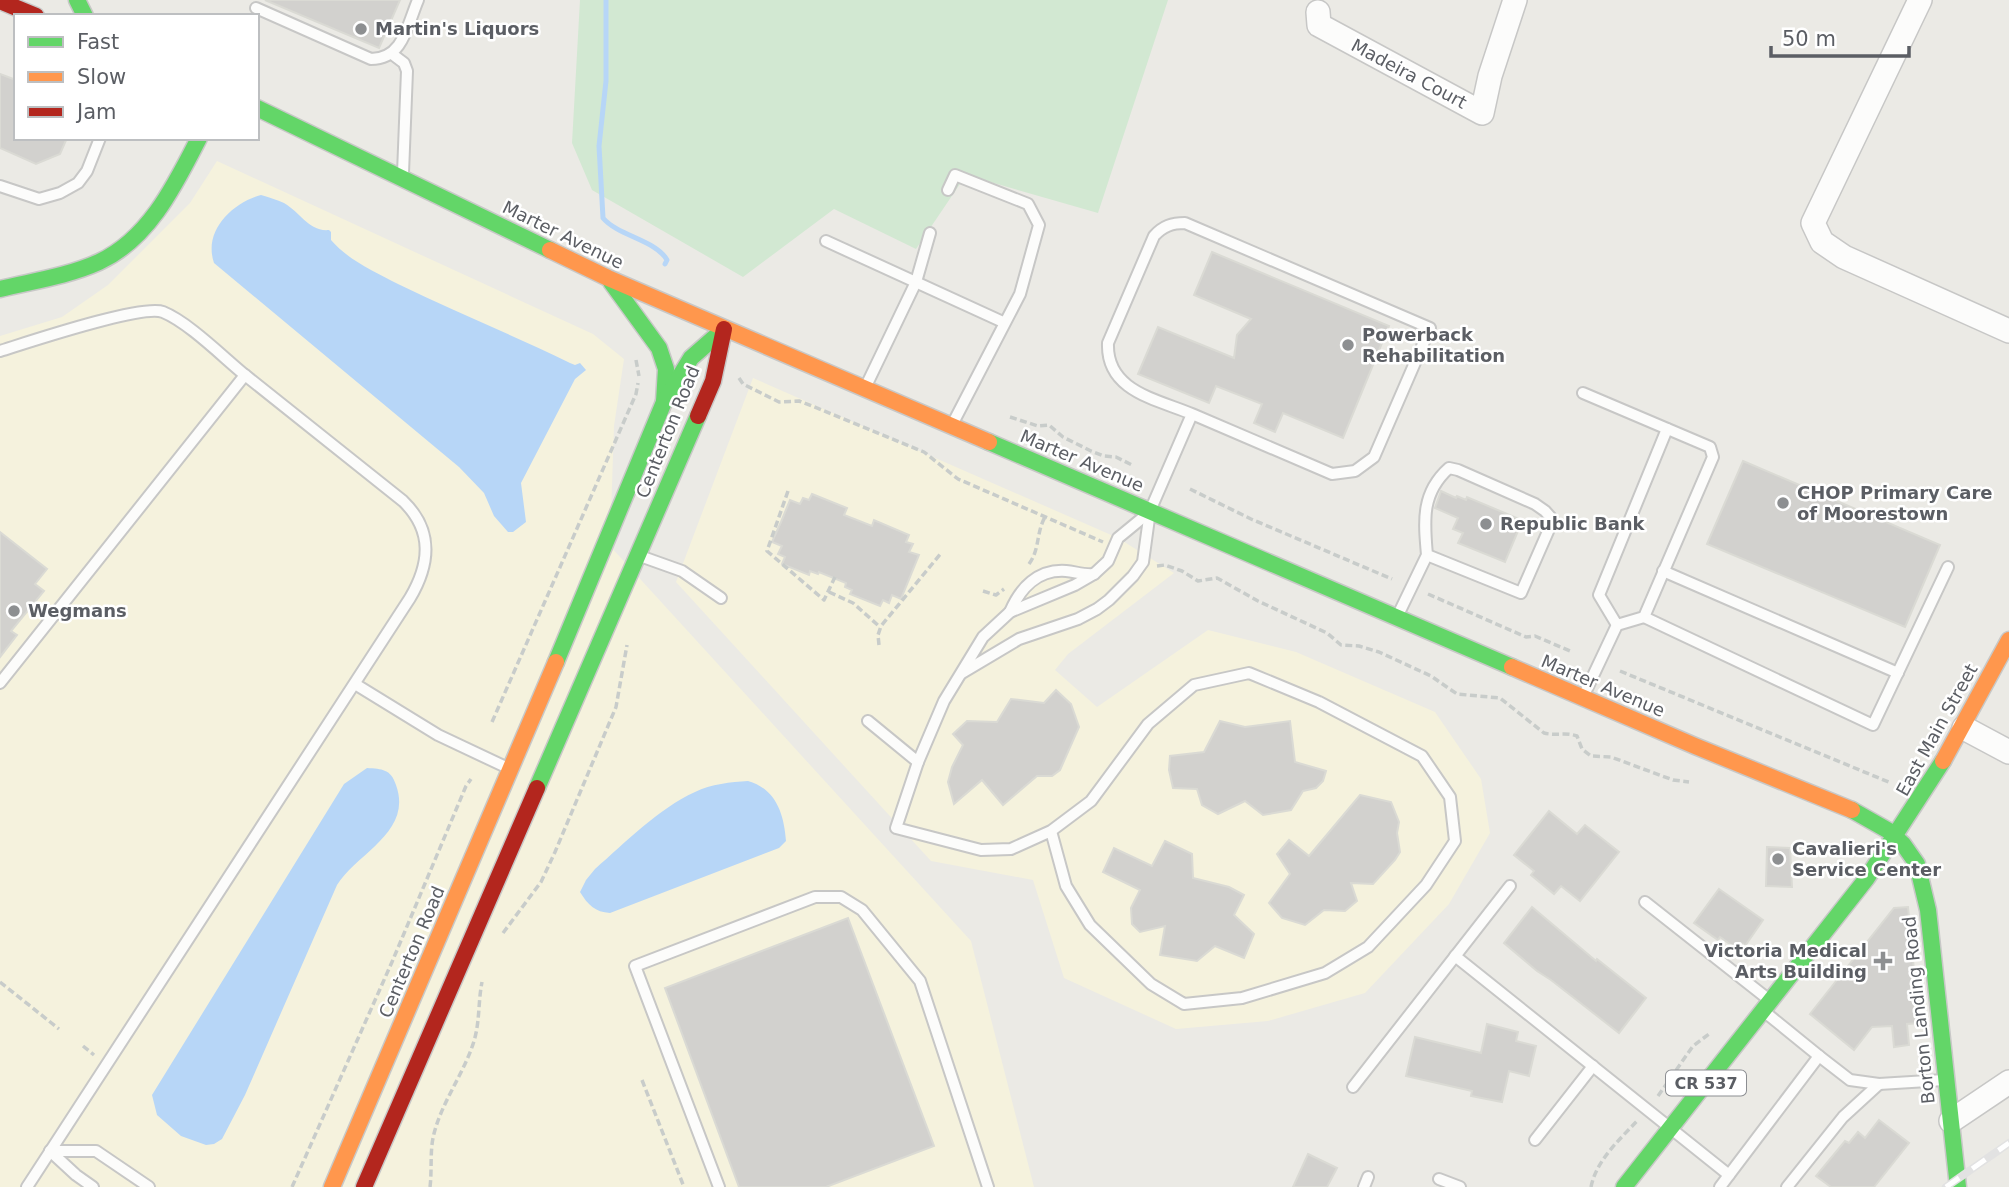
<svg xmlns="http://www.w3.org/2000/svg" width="2009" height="1187" font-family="'DejaVu Sans',sans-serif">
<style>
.commercial{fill:#f5f2dd}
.green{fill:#d2e8d2}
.water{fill:#b7d6f7}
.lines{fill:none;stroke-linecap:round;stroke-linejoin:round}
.stream{stroke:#b7d6f7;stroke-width:5}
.building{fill:#d2d1ce;stroke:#dadad4;stroke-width:2}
.lane-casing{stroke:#c7c7c6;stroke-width:14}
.street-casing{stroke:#c7c7c6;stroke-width:26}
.fast-casing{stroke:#c8c8c7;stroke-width:19}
.slow-casing{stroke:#c8c8c7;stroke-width:19}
.jam-casing{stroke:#c8c8c7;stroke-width:19}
.path{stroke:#c8ccca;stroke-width:3.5;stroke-dasharray:7 3.5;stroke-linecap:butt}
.lane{stroke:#fcfcfb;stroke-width:10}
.street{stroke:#fcfcfb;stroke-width:23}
.fast{stroke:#63d668;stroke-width:16}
.slow{stroke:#ff974d;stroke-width:16}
.jam{stroke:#b3261e;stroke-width:16}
.rail-casing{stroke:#e2e2e2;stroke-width:8}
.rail{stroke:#fff;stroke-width:5;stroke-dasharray:16;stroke-linecap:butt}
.poi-dot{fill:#8d8f91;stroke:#fff;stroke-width:2.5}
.labels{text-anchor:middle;stroke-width:5;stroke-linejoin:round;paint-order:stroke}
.shield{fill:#fff;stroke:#8c8e92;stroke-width:2}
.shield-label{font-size:16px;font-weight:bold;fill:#5b5e64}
.poi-label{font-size:18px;font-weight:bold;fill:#5b5e64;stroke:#fff;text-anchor:start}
.street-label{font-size:18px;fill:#5b5e64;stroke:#fff}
</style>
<rect width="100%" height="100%" fill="#ebeae5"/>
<g class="commercial">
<path d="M217 161 593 334 624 359 614 426 610 546 971 941 1034 1187H0V336L62 317 108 285 190 203Z"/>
<path d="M753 378 1118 538 1174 573 1068 654 1055 670 1097 707 1208 630 1296 652 1435 712 1481 779 1490 833 1449 904 1365 993 1268 1021 1176 1029 1064 978 1033 880 931 861 676 582Z"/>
</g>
<path class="green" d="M580 0H1168L1098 213 966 175 916 249 834 209 743 277 592 190 572 143Z"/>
<g class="water">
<path d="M261 195C269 197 277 200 284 203 300 212 309 232 329 230L331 232V240C348 260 375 272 398 284 455 312 513 335 570 363L575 365 580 363 586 370 575 379 521 483 526 522 513 532H508L494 516 484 493 459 467 214 263C203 231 232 203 261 195Z"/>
<path d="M367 768C382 769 391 769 396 785 413 832 357 853 337 885L245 1095 222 1139 214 1144 206 1145 181 1136 157 1115 152 1095 344 784Z"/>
<path d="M748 781C776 789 784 814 786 841L779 848 610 913C595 912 588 905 580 892L586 880 595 869C626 842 658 809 695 792 711 784 731 782 748 781Z"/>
</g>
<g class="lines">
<path class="stream" d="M606 0V81L599 146 603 218C618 236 656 240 667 260L665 264"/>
</g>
<g class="building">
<path d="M265 0H400L379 48Z"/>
<path d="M0 74 16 80V138H67L60 154 36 164 0 148Z"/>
<path d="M1212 252 1389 326 1343 438 1283 413 1275 432 1254 423 1262 404 1216 386 1209 403 1138 374 1158 327 1234 358 1237 335 1251 319 1194 295Z"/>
<path d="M1743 461 1940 545 1905 627 1707 544Z"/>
<path d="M1441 491 1456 498 1457 496 1466 500 1467 497 1519 519 1514 529 1518 531 1505 562 1458 543 1463 533 1453 529 1458 518 1435 508Z"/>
<path d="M812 494 847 508 844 515 872 526 874 520 909 535 906 542 913 544 909 552 919 555 901 599 892 595 889 603 883 600 880 606 850 594 852 590 845 587 846 583 819 572 818 574 810 571 809 575 782 564 785 557 778 554 782 546 772 542 781 522 790 500 800 504 803 498 809 500Z"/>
<path d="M0 532 47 569 35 584 44 591 11 631 17 635 0 657Z"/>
<path d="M1056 690 1071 704 1079 727 1060 770 1052 776H1037L1003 805 982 780 954 804 948 782 952 767 963 745 953 734 967 721 997 722 1011 699 1044 703Z"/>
<path d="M1220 721 1245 727 1290 721 1295 762 1326 771 1323 781 1316 788 1303 791 1291 810 1263 815 1245 801 1218 814 1202 805 1197 789 1173 788 1169 770 1170 756 1204 752Z"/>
<path d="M1360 795 1391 802 1399 822 1397 833 1400 852 1395 860 1373 884 1351 883 1357 901 1345 911 1324 910 1305 925 1282 918 1269 903 1290 874 1277 854 1289 840 1309 856Z"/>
<path d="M1549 811 1577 834 1585 825 1619 852 1580 901 1561 886 1554 894 1531 875 1534 871 1514 855Z"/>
<path d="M1165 841 1192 854 1193 878 1229 887 1244 895 1234 915 1254 934 1244 958 1215 946 1197 961 1160 955 1165 926 1140 932 1132 924 1131 908 1140 890 1103 872 1114 848 1152 866Z"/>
<path d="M1767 847 1790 848 1792 887 1766 886Z"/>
<path d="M1719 889 1763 920 1745 946 1743 944 1738 950 1720 937 1718 940 1694 923Z"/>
<path d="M1532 907 1596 961 1597 959 1646 998 1619 1033 1551 980 1537 971 1504 943Z"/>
<path d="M1908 907 1919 1023 1907 1024 1909 1045 1894 1047 1892 1026 1872 1027 1854 1050 1810 1014 1894 908Z"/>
<path d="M848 918 934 1146 826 1187H739L665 988Z"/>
<path d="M1487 1024 1518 1032 1516 1041 1536 1046 1529 1076 1509 1071 1502 1102 1471 1096 1472 1091 1406 1076 1415 1037 1481 1053Z"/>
<path d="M1879 1120 1909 1143 1874 1187H1831L1816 1176 1845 1141 1849 1143 1858 1132 1865 1138Z"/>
<path d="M1308 1154 1337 1168 1327 1187H1293Z"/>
</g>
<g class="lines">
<defs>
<g id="lane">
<path d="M256 8 371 59C403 59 407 26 418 0"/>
<path d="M392 54 404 63 407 71 403 173"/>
<path d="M0 186 39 199 60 193 78 183 87 171 100 138"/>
<path d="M948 190 955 175 1028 204 1039 225 1020 294 953 423"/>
<path d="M826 241 1003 322"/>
<path d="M0 351C29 342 142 304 163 312 188 322 223 357 245 375"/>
<path d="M866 386 916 282 930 233"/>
<path d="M1583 393 1710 447 1713 457 1644 617 1617 625 1584 695"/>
<path d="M640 556 682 571 721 598"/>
<path d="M1663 571 1898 673"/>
<path d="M1010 612C1020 588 1038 569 1066 571 1076 572 1084 575 1094 574"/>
<path d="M1398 615 1427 555 1521 593 1553 520 1545 511 1535 504 1458 470 1449 468C1421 493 1424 521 1427 555"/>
<path d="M1644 617 1873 725 1948 567"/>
<path d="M1617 625 1599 595 1667 429"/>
<path d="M962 673 1019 639 1078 619 1097 609 1109 600 1133 576 1143 562 1150 511 1192 414C1156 399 1106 391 1108 343L1154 236C1163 226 1172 223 1185 223L1430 328 1374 457 1355 471 1332 474 1192 414"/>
<path d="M0 683 245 375 403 501C434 531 430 564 410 598L27 1187"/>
<path d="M355 684 438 735 508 768"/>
<path d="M868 721 918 762 944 701 983 637 1010 612 1075 585 1094 574 1108 561 1118 538 1146 515"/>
<path d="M918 762 896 828 981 850 1011 849 1051 831 1091 801 1148 724 1194 685 1249 673 1319 702 1422 756 1450 797 1455 841 1426 885 1368 947 1325 973 1242 998 1184 1004 1151 984 1090 925 1066 886 1051 831"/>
<path d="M1645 902 1768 999"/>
<path d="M1455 956 1729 1175 1819 1056 1766 1013"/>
<path d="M1819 1056 1850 1080 1879 1084 1944 1080"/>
<path d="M1353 1087 1510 886"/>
<path d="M1535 1140 1593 1066"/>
<path d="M50 1151H96L149 1187"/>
<path d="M50 1151 76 1175 93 1187"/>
<path d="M1439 1179 1460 1187"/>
<path d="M719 1187 635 966 815 897H841L862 910 920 981 988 1187"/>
<path d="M1364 1187 1368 1177"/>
<path d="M1720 1187 1729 1175"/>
<path d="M1787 1187 1843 1117 1879 1084"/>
</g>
<g id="street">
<path d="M1920 0 1813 223 1822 242 1844 257 2009 331"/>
<path d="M1318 12 1319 25 1482 113 1490 76 1515 0"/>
<path d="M1964 728 2009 752"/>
<path d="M1951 1121 2009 1082"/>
</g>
<g id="fast">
<path d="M77 0 85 16"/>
<path d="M257 108 550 250"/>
<path d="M611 282 659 348 666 369 664 402"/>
<path d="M0 289C33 281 68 276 99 262 149 239 175 185 199 138"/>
<path d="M989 442 1512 667"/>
<path d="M556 662 664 402 691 358 724 329"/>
<path d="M537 788 698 416"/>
<path d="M1852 810 1889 831 1903 844 1917 864 1928 910 1958 1187"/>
<path d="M1624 1187 1867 878 1943 761"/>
</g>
<g id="slow">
<path d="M550 250 608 278 989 442"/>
<path d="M1512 667 1695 746 1852 810"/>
<path d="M1943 761 2009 640"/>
<path d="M332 1187 556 662"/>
</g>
<g id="jam">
<path d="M0 1 36 16"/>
<path d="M698 416 713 381 724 329"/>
<path d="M364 1187 537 788"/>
</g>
</defs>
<use href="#lane" class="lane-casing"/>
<use href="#street" class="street-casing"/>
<use href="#fast" class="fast-casing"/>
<use href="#slow" class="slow-casing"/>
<use href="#jam" class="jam-casing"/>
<g class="path">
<path d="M636 360 639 376"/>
<path d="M739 378 743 384 779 402 799 401 812 406 924 452 958 479 1103 542"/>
<path d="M1010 417 1038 426 1049 425 1063 437 1091 451 1104 456 1116 457 1132 465"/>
<path d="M1190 489 1251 519 1392 579"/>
<path d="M788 491 767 551 824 600 835 577"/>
<path d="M1029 564C1040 549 1036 533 1045 517"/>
<path d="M1157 566 1165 565 1182 571 1198 581 1217 578 1258 601 1327 633 1341 645 1359 646 1379 652 1431 676 1457 694 1500 698 1544 733C1555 736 1566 732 1577 736L1582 749 1591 756 1611 757 1673 780 1689 782"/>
<path d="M983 591 996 595 1004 589"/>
<path d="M829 592 853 603 880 627"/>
<path d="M1428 594 1526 637 1535 636 1570 651"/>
<path d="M879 645 878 635 881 626 942 552"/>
<path d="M1620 671 1891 783"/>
<path d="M492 722 636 394 638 383"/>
<path d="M503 933 541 882 555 852 616 707 627 645"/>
<path d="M0 982 59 1029"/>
<path d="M83 1046 94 1055"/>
<path d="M642 1080 684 1187"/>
<path d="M1658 1096 1693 1046 1709 1034"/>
<path d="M292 1187 392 962 466 786 471 779"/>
<path d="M430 1187C432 1171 430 1153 433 1138 440 1104 464 1074 474 1041 480 1021 478 1002 482 982"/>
<path d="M1591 1187C1596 1161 1619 1140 1637 1121"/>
</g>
<use href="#lane" class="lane"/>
<use href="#street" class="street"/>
<use href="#fast" class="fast"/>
<use href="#slow" class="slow"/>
<use href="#jam" class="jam"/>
<defs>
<path id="rail" d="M1946 1187 2009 1143"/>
</defs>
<use href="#rail" class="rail-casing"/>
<use href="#rail" class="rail"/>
</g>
<g class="poi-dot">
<circle cx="361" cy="29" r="7"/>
<circle cx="1348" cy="345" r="7"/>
<circle cx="1783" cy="503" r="7"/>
<circle cx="1486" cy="524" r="7"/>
<circle cx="14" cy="611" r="7"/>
<circle cx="1778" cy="859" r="7"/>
<path d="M1879.5 950.5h7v7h7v7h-7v7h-7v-7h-7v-7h7z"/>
</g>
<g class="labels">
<rect class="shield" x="1666" y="1070.5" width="80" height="25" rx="5"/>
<g class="shield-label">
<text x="1706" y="1089">CR 537</text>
</g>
<g class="poi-label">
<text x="375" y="35">Martin's Liquors</text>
<text x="1362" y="341">Powerback<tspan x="1362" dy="21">Rehabilitation</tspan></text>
<text x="1797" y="499">CHOP Primary Care<tspan x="1797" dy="21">of Moorestown</tspan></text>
<text x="1500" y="530">Republic Bank</text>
<text x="28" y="617">Wegmans</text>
<text x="1792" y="855">Cavalieri's<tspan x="1792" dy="21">Service Center</tspan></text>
<text x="1867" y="957" text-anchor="end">Victoria Medical<tspan x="1867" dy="21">Arts Building</tspan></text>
</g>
<g class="street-label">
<text transform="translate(1409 74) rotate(28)" y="6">Madeira Court</text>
<text transform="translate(563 235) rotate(26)" y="6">Marter Avenue</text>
<text transform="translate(668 432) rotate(-68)" y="6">Centerton Road</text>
<text transform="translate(1082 461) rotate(23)" y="6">Marter Avenue</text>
<text transform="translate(1603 686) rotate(23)" y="6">Marter Avenue</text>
<text transform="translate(1937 730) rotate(-61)" y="6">East Main Street</text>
<text transform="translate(412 952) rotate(-67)" y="6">Centerton Road</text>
<text transform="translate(1919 1010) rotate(-96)" y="6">Borton Landing Road</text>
</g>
</g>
<rect x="14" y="14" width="245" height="126" fill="#ffffff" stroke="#bdbfc1" stroke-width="2"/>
<rect x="28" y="37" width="35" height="10" fill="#63d668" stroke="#bdbfc1" stroke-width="2"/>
<text x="77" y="49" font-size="21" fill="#5b5e64">Fast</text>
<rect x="28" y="72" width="35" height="10" fill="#ff974d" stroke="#bdbfc1" stroke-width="2"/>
<text x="77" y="84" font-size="21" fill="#5b5e64">Slow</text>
<rect x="28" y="107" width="35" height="10" fill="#b3261e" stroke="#bdbfc1" stroke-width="2"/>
<text x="77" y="119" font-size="21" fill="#5b5e64">Jam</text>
<path d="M1771 46v10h138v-10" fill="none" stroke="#5b5e64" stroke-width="3.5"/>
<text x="1782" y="46" font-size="21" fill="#5b5e64" stroke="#ffffff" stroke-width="5" paint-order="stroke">50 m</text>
</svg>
